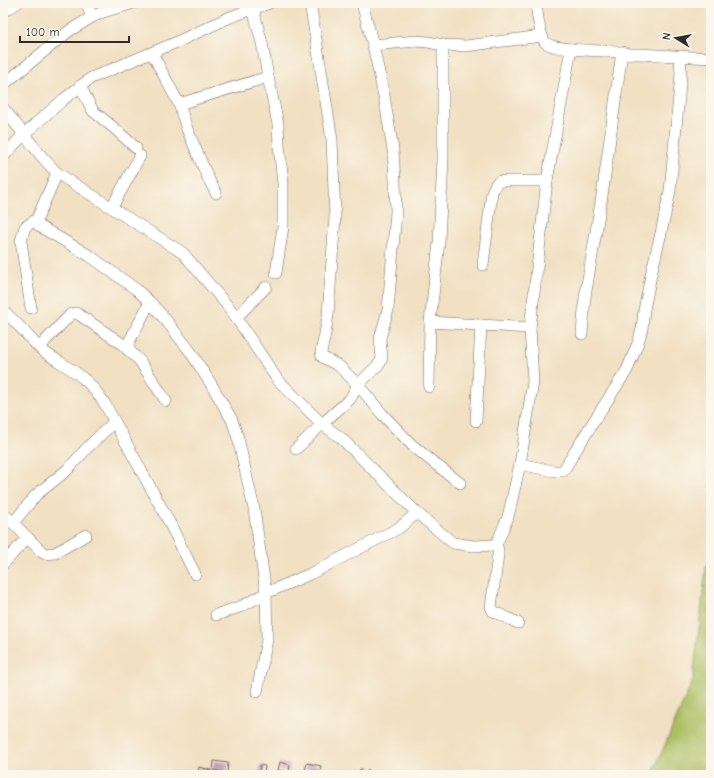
<svg xmlns="http://www.w3.org/2000/svg" width="714" height="778" font-family="'Comic Neue',sans-serif">
<style>
.green{fill:#abbd61;stroke:#6b7446}
.building{fill:#c89dc0}
.lines{fill:none;stroke-linecap:round;stroke-linejoin:round}
.minor-casing{stroke:#706a60;stroke-width:12}
.minor{stroke:#fff;stroke-width:11}
</style>
<rect width="100%" height="100%" fill="#fbf7ec"/>
<filter id="ink" filterUnits="userSpaceOnUse"><feTurbulence type="fractalNoise" baseFrequency=".025" numOctaves="2"/><feDisplacementMap in="SourceGraphic" scale="8" xChannelSelector="R" yChannelSelector="G"/><feConvolveMatrix kernelMatrix="1 2 1 2 8 2 1 2 1" color-interpolation-filters="sRGB"/></filter>
<filter id="wash" filterUnits="userSpaceOnUse"><feTurbulence type="fractalNoise" baseFrequency=".012" numOctaves="4" result="noise"/><feDisplacementMap in="SourceGraphic" scale="16" xChannelSelector="R" yChannelSelector="G"/><feGaussianBlur stdDeviation="0.9" result="paint"/><feColorMatrix in="noise" values="0 0 0 0 0 0 0 0 0 0 0 0 0 0 0 0 0 1.4 0 .05"/><feComposite in="paint" operator="in"/></filter>
<g filter="url(#wash)">
<rect width="100%" height="100%" fill="#f1e0c2"/>
<path class="green" d="M711 565V775H652L693 680 706 567Z"/>
<g id="blocks">
<g class="building">
<path d="M214 761 228 763 227 773 213 770Z"/>
<path d="M280 762 290 765 289 772 278 770Z"/>
<path d="M307 763 321 766 320 774 305 770Z"/>
<path d="M260 765 265 766 264 774 259 773Z"/>
<path d="M199 767 211 770 210 775H197Z"/>
<path d="M360 769 369 770V775L359 773Z"/>
</g>
</g>
</g>
<g filter="url(#ink)">
<use href="#blocks" fill-opacity="0" stroke="#706a60" stroke-width="1"/>
<g class="lines">
<defs>
<g id="minor">
<path d="M86 3 92 17"/>
<path d="M310 3 317 45 332 140 335 217 328 315 325 334 321 352 322 357 339 366 358 385 383 415 412 445 434 463 460 483"/>
<path d="M536 3C537 12 540 36 545 42 552 51 609 51 622 52L628 54H639L711 58"/>
<path d="M253 9 262 43 268 77 278 124 279 145 283 184V227L276 273"/>
<path d="M3 12 17 3"/>
<path d="M373 45 416 41 428 42 443 45 466 46 542 36"/>
<path d="M152 53 179 104 187 129 209 180 216 193"/>
<path d="M3 85 69 31 92 17 103 12 134 3"/>
<path d="M80 86 93 111 114 128 136 148"/>
<path d="M179 104 268 77"/>
<path d="M3 108 43 158 57 173 183 253 231 310 277 379 322 424 341 438 417 513 453 543 473 546 496 545"/>
<path d="M3 157 24 134 64 99 91 78 177 42 228 18 269 3"/>
<path d="M57 173 37 219V222L39 226 90 256 137 290 150 302 165 319 190 351 211 384 232 420 238 438 254 509 266 593 267 639 257 692"/>
<path d="M112 207 140 156"/>
<path d="M483 265 492 192 496 184 500 181H547"/>
<path d="M31 308 21 241 25 227 37 219"/>
<path d="M3 311C18 322 28 338 42 350 56 361 72 368 85 380 93 387 99 395 105 404L167 518 195 574"/>
<path d="M236 318 266 287"/>
<path d="M430 322 530 328"/>
<path d="M582 334 585 297 602 196 622 52"/>
<path d="M40 348 46 340 71 314 75 313 78 314 121 343 140 361 166 401"/>
<path d="M128 350 130 340 150 302"/>
<path d="M429 387 430 322 439 242 443 159V45"/>
<path d="M476 421 481 325"/>
<path d="M296 449 322 424 350 399 358 385 380 363 382 358 380 338 388 310 396 212 395 181 393 150 384 96 373 45 362 3"/>
<path d="M520 464 553 471H563L592 424 627 370 638 343 642 329 644 310 652 270 661 233 670 191 681 74 680 56"/>
<path d="M3 513 42 552 45 554 55 553 86 535"/>
<path d="M13 523 36 495 67 470 88 447 114 422"/>
<path d="M3 564 27 538"/>
<path d="M216 615 242 606 266 593 310 574 399 528 417 513"/>
<path d="M518 623 493 611 491 607 498 555V550L496 545 508 517 520 464 533 382 530 328 547 181 571 49"/>
</g>
</defs>
<use href="#minor" class="minor-casing"/>
<use href="#minor" class="minor"/>
</g>
</g>
<rect width="714" height="778" fill="none" stroke="#fbf7ec" stroke-width="16"/>
<g transform="translate(676 38) rotate(281)" stroke="#fbf7ec" stroke-width="3" paint-order="stroke">
<path d="M0-3L7 15L0 10L-7 15Z" fill="#2b2b2b"/>
<text y="-6" font-size="11" font-weight="bold" text-anchor="middle" fill="#2b2b2b">N</text>
</g>
<path d="M20 36v6h109v-6" fill="none" stroke="#2b2b2b" stroke-width="2"/>
<text x="26" y="36" font-size="12" fill="#2b2b2b" stroke="#fbf7ec" stroke-width="3" paint-order="stroke">100 m</text>
</svg>
